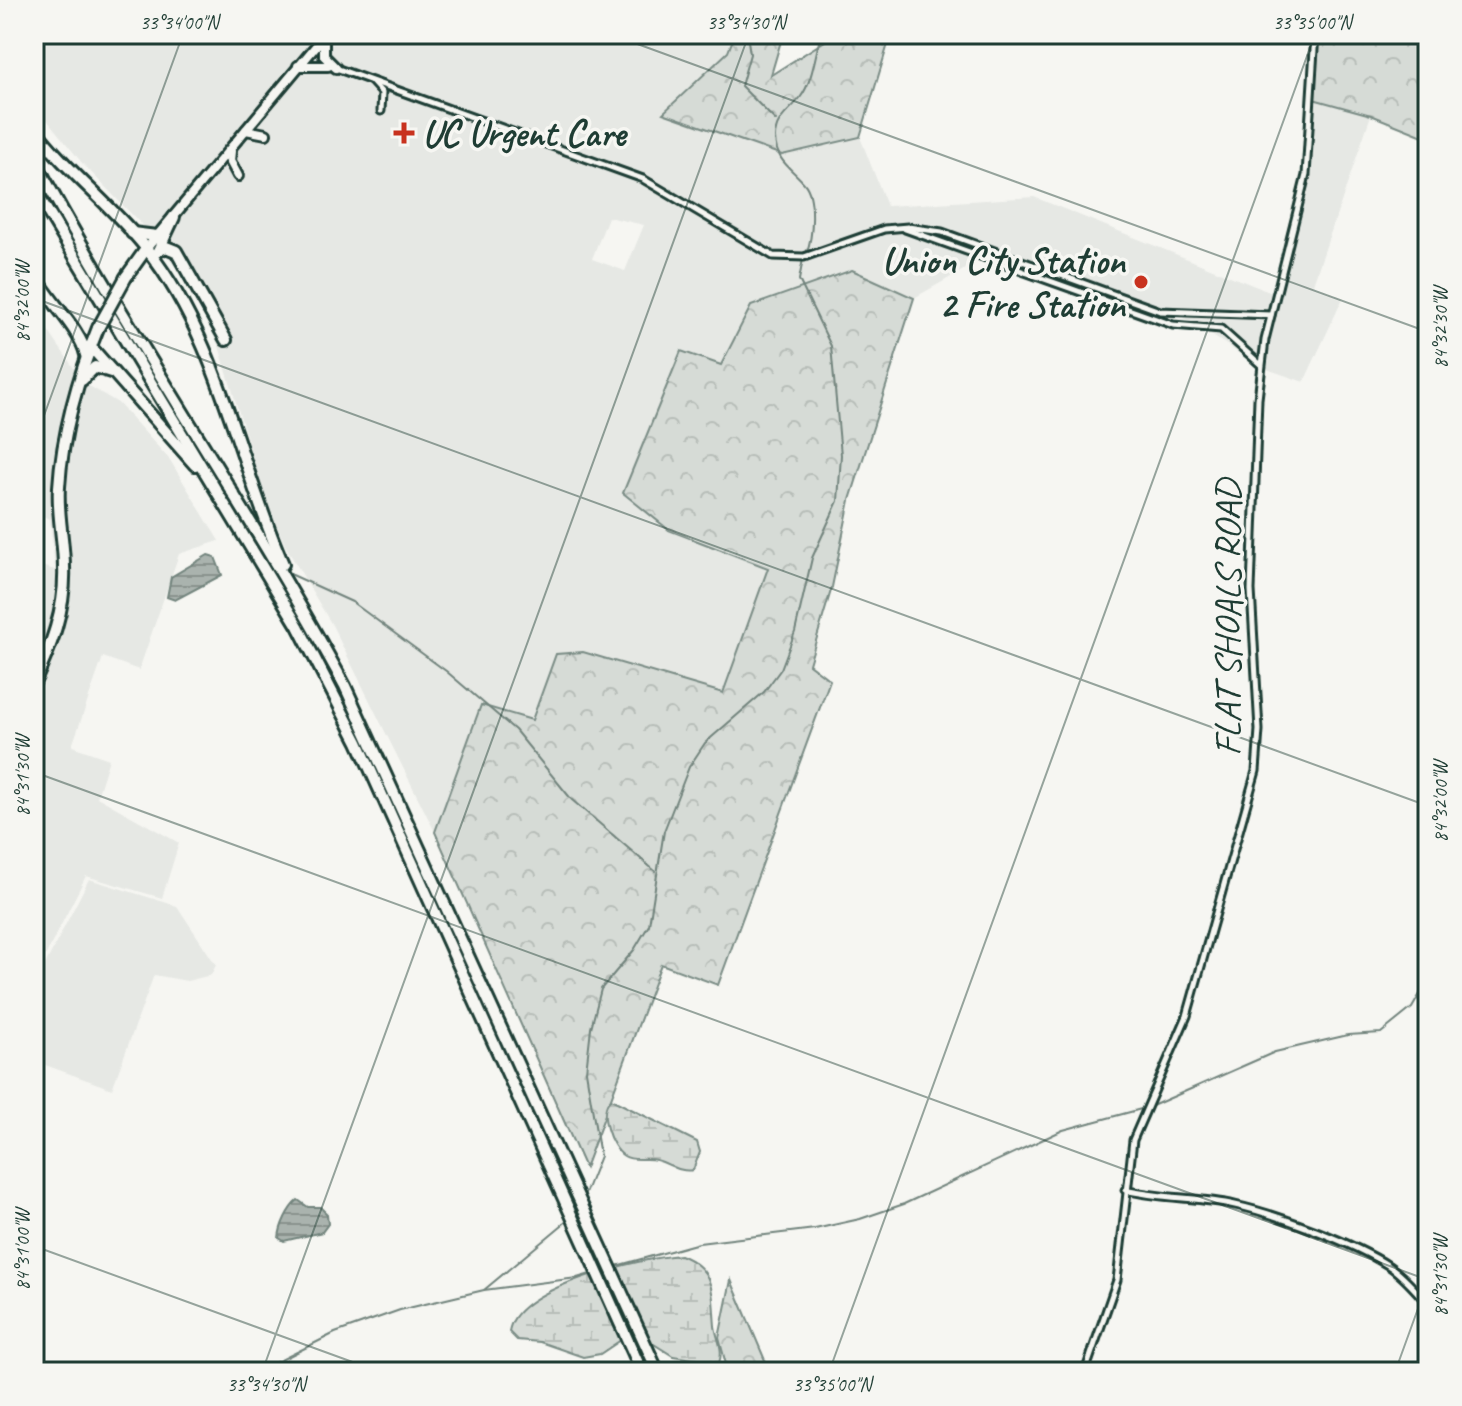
<svg xmlns="http://www.w3.org/2000/svg" width="1462" height="1406" font-family="Caveat,sans-serif">
<style>
.built{fill:#e6e8e4;fill-rule:evenodd}
.forest{fill:url(#forest-crowns);stroke:#7a8c85;stroke-width:2}
.wetland{fill:url(#wetland-marsh);stroke:#7a8c85;stroke-width:2}
.water{fill:url(#water-rules);stroke:#72847d;stroke-width:2}
.lines{fill:none;stroke-linecap:round;stroke-linejoin:round}
.stream{stroke:#72847d;stroke-width:2}
.minor-casing{stroke:#1f3d34;stroke-width:11}
.major-casing{stroke:#1f3d34;stroke-width:14}
.highway-casing{stroke:#1f3d34;stroke-width:16}
.minor{stroke:#f6f6f2;stroke-width:5}
.major{stroke:#f6f6f2;stroke-width:8}
.highway{stroke:#f6f6f2;stroke-width:10}
.highway-bridge-casing{stroke:#1f3d34;stroke-width:16;stroke-linecap:butt}
.highway-bridge{stroke:#f6f6f2;stroke-width:10}
.ticks{fill:none;stroke:#1f3d34;stroke-width:2;stroke-opacity:0.45}
.poi-dot{fill:#c8321e;stroke:#f6f6f2;stroke-width:3}
.labels{text-anchor:middle;stroke-width:7;stroke-linejoin:round;paint-order:stroke}
.poi-label{font-size:38px;font-weight:bold;fill:#1f3d34;stroke:#f6f6f2;text-anchor:start}
.street-label{font-size:38px;fill:#1f3d34;stroke:#f6f6f2}
.neatline{fill:none;stroke:#1f3d34;stroke-width:3}
.ticks-label{font-size:20px;text-anchor:middle;fill:#1f3d34}
</style>
<defs>
<pattern id="forest-crowns" width="20" height="18" patternUnits="userSpaceOnUse" patternTransform="scale(2)"><rect width="20" height="18" fill="#d6dbd6"/><path d="M2 6a3 3 0 1 1 6 0M12 15a3 3 0 1 1 6 0" fill="none" stroke="#b7bdb8"/></pattern>
<pattern id="wetland-marsh" width="20" height="14" patternUnits="userSpaceOnUse" patternTransform="scale(2)"><rect width="20" height="14" fill="#d6dbd6"/><path d="M1 5h8M5 5V1M11 12h8M15 12V8" fill="none" stroke="#b7bdb8"/></pattern>
<pattern id="water-rules" width="6" height="5" patternUnits="userSpaceOnUse" patternTransform="scale(2)"><rect width="6" height="5" fill="#aab3ae"/><path d="M0 2.5h6" fill="none" stroke="#8a938e"/></pattern>
</defs>
<rect width="100%" height="100%" fill="#f6f6f2"/>
<filter id="ink" filterUnits="userSpaceOnUse"><feTurbulence type="fractalNoise" baseFrequency=".0125" numOctaves="2"/><feDisplacementMap in="SourceGraphic" scale="16" xChannelSelector="R" yChannelSelector="G"/><feConvolveMatrix kernelMatrix="1 2 1 2 8 2 1 2 1" color-interpolation-filters="sRGB"/></filter>
<g filter="url(#ink)">
<g class="built">
<path d="M34 34H735L728 52 663 113 782 155 860 137 887 206 1034 197 1277 295 1307 175 1313 99 1371 115 1313 284 1343 298 1304 382 1261 367 1183 317 1091 289 995 252 914 298 852 270 721 365 681 351 623 493 669 530 769 568 723 693 583 652 556 654 532 720 481 705 435 832 332 625 286 547 265 499 219 346 181 274 146 229 83 164 34 104ZM608 217 644 225 625 271 592 259Z"/>
<path d="M34 310 84 383 118 403 170 460 219 541 179 554 139 670 103 657 72 746 109 759 97 797 179 843 162 898 86 876 34 978V564L55 570 50 519 34 513Z"/>
<path d="M89 879 177 906 216 965 211 975 187 981 154 975 112 1089 34 1061V986Z"/>
</g>
<g class="forest">
<path d="M735 34H783L771 75 836 34H891L860 137 782 155 663 113 728 52Z"/>
<path d="M1315 34H1428V138L1371 115 1313 99Z"/>
<path d="M852 270 914 298 850 500 832 587 809 664 830 680 718 985 661 964 585 1168 435 832 481 705 532 720 556 654 583 652 723 693 768 568 669 530 623 493 681 351 721 365 751 306Z"/>
<path d="M731 1280 770 1372H728L719 1338Z"/>
</g>
<g class="wetland">
<path d="M611 1099 697 1142 700 1152 693 1170C679 1173 669 1163 656 1160 645 1157 634 1162 624 1156 610 1147 597 1111 611 1099Z"/>
<path d="M680 1255C716 1269 712 1293 715 1326 717 1340 724 1349 719 1363L673 1356 641 1336 624 1338 600 1354 583 1357 540 1342 517 1340 509 1332C514 1287 641 1258 680 1255Z"/>
</g>
<g class="water">
<path d="M208 555 215 557 222 575 175 600 167 597 171 577Z"/>
<path d="M298 1200 308 1207H320L327 1214 328 1224 322 1232 284 1241 279 1238C280 1226 288 1208 298 1200Z"/>
</g>
<g class="lines">
<g class="stream">
<path d="M747 34 750 54 741 86 776 121"/>
<path d="M806 254C813 238 816 196 804 183 791 168 776 161 775 138 775 119 789 112 800 98 813 81 815 55 821 34"/>
<path d="M283 567 288 573 352 602 446 671 515 730 572 800 655 871"/>
<path d="M1152 1106 1275 1052 1348 1035 1381 1033 1412 1008 1428 980"/>
<path d="M583 1199 600 1156 586 1071 591 1028 601 989 634 950 649 925 664 831 689 767 705 743 764 692 781 669 795 632 812 558 838 501 841 455 831 346 799 280 803 259"/>
<path d="M616 1266 699 1243 815 1229 860 1219 904 1204 1063 1130 1145 1108"/>
<path d="M484 1290 568 1220"/>
<path d="M257 1372 335 1333 400 1310 484 1290 577 1278 594 1273"/>
</g>
<defs>
<g id="minor">
<path d="M333 67 643 179 773 256 804 257 884 229 908 227 942 232 1160 311 1271 315"/>
<path d="M372 82 382 93 381 111"/>
<path d="M905 229 1173 325 1221 329 1261 365"/>
<path d="M1125 1190C1162 1199 1199 1197 1235 1205 1276 1214 1354 1243 1389 1266 1404 1276 1416 1291 1428 1304"/>
<path d="M1085 1372 1117 1280 1133 1140 1187 1016 1256 771 1259 730 1251 590 1258 399 1265 340 1306 175 1315 34"/>
</g>
<g id="major">
<path d="M324 38V56L336 68"/>
<path d="M298 66H328"/>
<path d="M246 130 266 134"/>
<path d="M231 151 230 161 238 176"/>
<path d="M146 249 326 34"/>
</g>
<g id="highway">
<path d="M34 128C67 172 112 205 146 248 219 340 237 459 283 564"/>
<path d="M34 159C130 338 248 506 345 686L658 1372"/>
<path d="M34 189 298 626 358 742 642 1372"/>
<path d="M132 233 157 236"/>
<path d="M158 251 166 247 176 251 226 340"/>
<path d="M158 251 174 217"/>
<path d="M34 273C47 299 81 330 86 355"/>
<path d="M126 277 146 249"/>
<path d="M90 346 195 465"/>
<path d="M82 380 95 367 111 372"/>
<path d="M34 683C51 646 66 609 64 567 64 540 57 514 59 487 62 435 78 377 98 328"/>
</g>
</defs>
<use href="#minor" class="minor-casing"/>
<use href="#major" class="major-casing"/>
<use href="#highway" class="highway-casing"/>
<use href="#minor" class="minor"/>
<use href="#major" class="major"/>
<use href="#highway" class="highway"/>
<defs>
<path id="highway-bridge" d="M98 328 126 277"/>
</defs>
<use href="#highway-bridge" class="highway-bridge-casing"/>
<use href="#highway-bridge" class="highway-bridge"/>
</g>
</g>
<path class="ticks" d="M610 34 1428 332M34 298 1428 806M34 443 183 34M34 772 1428 1280M34 1246 380 1372M262 1372 749 34M829 1372 1315 34M1395 1372 1428 1281"/>
<g class="poi-dot">
<path d="M400 121h8v8h8v8h-8v8h-8v-8h-8v-8h8z"/>
<circle cx="1141" cy="282" r="8"/>
</g>
<g class="labels">
<g class="poi-label">
<text x="422" y="146">UC Urgent Care</text>
<text x="1125" y="273" text-anchor="end">Union City Station<tspan x="1125" dy="44">2 Fire Station</tspan></text>
</g>
<g class="street-label">
<text transform="translate(1227 618) rotate(-90)" y="13">FLAT SHOALS ROAD</text>
</g>
</g>
<rect width="1462" height="1406" fill="none" stroke="#f6f6f2" stroke-width="88"/>
<rect x="44" y="44" width="1374" height="1318" class="neatline"/>
<g class="ticks-label">
<text x="179" y="29">33°34'00"N</text>
<text x="746" y="29">33°34'30"N</text>
<text x="1312" y="29">33°35'00"N</text>
<text transform="translate(22 302) rotate(-90)" y="7">84°32'00"W</text>
<text transform="translate(1440 328) rotate(-90)" y="7">84°32'30"W</text>
<text transform="translate(22 776) rotate(-90)" y="7">84°31'30"W</text>
<text transform="translate(1440 802) rotate(-90)" y="7">84°32'00"W</text>
<text transform="translate(22 1250) rotate(-90)" y="7">84°31'00"W</text>
<text transform="translate(1440 1276) rotate(-90)" y="7">84°31'30"W</text>
<text x="266" y="1391">33°34'30"N</text>
<text x="832" y="1391">33°35'00"N</text>
</g>
</svg>
